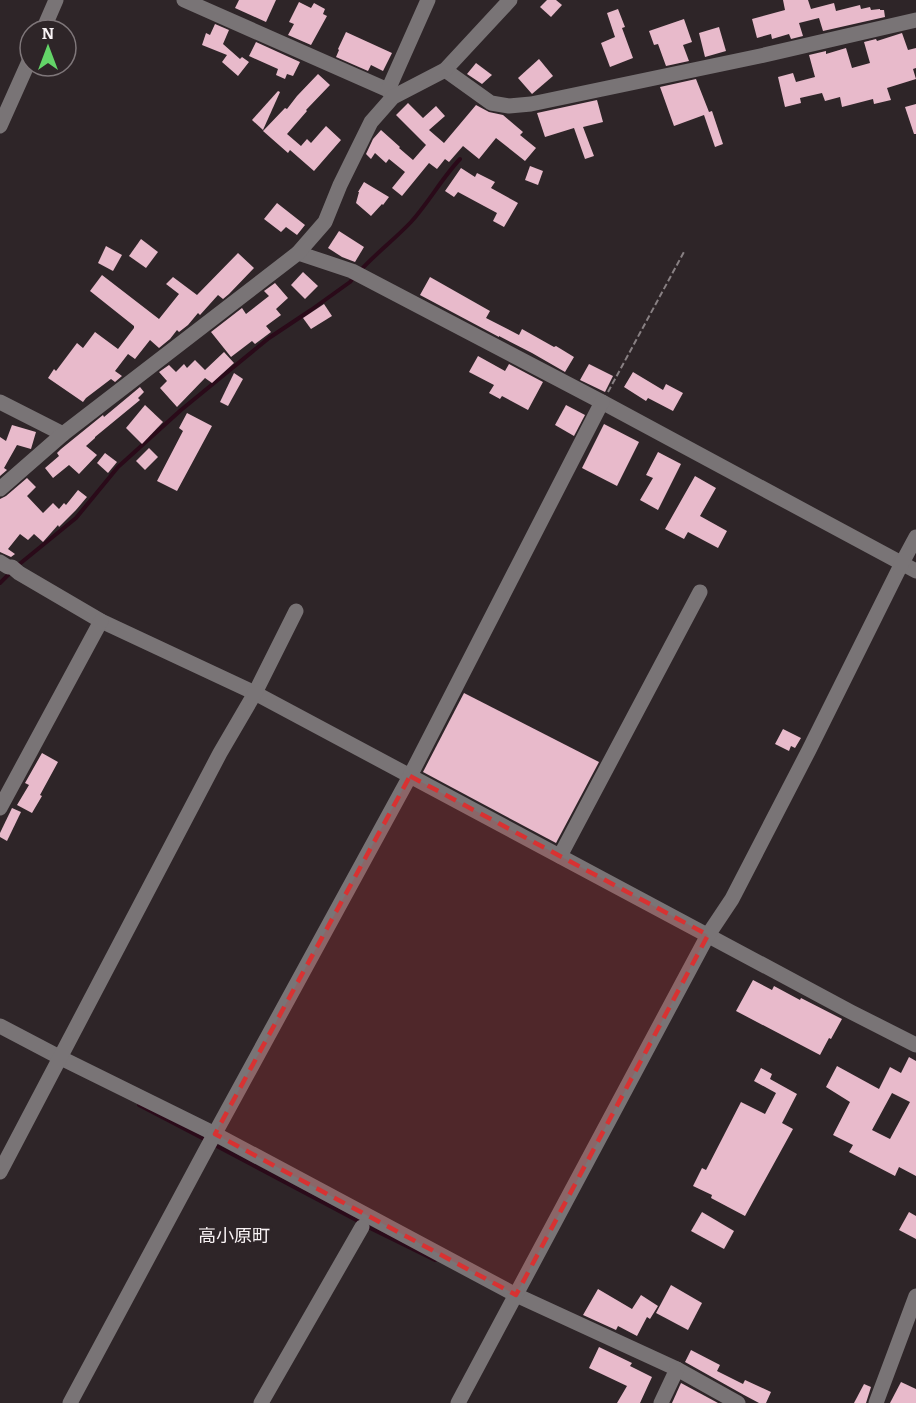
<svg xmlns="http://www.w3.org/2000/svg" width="916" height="1403" font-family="Bitter,'Noto Sans JP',serif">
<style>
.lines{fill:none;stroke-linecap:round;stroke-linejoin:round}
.stream{stroke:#2a0a19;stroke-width:4}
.building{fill:#e8bacb;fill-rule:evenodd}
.path{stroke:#888083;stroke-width:2;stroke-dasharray:6 3;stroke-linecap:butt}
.minor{stroke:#797476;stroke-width:15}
.marked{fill:#d83232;fill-opacity:0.2;stroke:#d83232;stroke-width:4.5;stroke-dasharray:12 8;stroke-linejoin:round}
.labels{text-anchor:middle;stroke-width:6;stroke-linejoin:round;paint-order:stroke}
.quarter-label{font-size:18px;fill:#f9f3f5;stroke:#2e2528}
</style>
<rect width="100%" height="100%" fill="#2e2528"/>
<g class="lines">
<g class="stream">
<path d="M359 272C375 254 394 240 411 222 429 202 442 178 460 159"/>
<path d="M17 566 76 518 118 467 181 410 269 338 311 310 350 282 354 277"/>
<path d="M0 583 12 571"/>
<path d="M139 1105 206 1140"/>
<path d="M213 1144 360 1222"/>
<path d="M366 1226 435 1260"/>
</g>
</g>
<g class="building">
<path d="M239 0H276L266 22 235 8Z"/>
<path d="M547 0H556L562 5 551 17 540 7Z"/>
<path d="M783 0H808L811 9 834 3 836 11 860 5 861 9 870 7 871 10 880 9V10H884L885 17 823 31 819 18 799 23 803 36 791 39 789 34 772 39 771 34 757 38 752 19 785 10Z"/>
<path d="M299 2 311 8 314 3 325 9 323 14 327 16 311 45 288 35 294 24 289 22Z"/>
<path d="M618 9 625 27 622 28 633 58 610 67 601 43 615 37 607 13Z"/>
<path d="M684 19 692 42 683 45 689 61 666 66 658 44 654 45 649 31Z"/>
<path d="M215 24 229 30 223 44 240 59 242 57 249 62 238 76 222 62 227 55 202 45 206 33 210 35Z"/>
<path d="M719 27 726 51 705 57 699 33Z"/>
<path d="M346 32 392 53 383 71 371 65 368 71 336 57 339 50 338 49Z"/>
<path d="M902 33 908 50 916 48V68L913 69 916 79 887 88 891 100 874 104 873 99 842 107 840 97 825 101 822 93 800 98 801 103 785 107 778 77 793 73 796 82 815 77 809 55 826 51V54L846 48 852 68 870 63 864 42 876 39 877 41Z"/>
<path d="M256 42 300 62 293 76 287 74 285 79 276 75 278 69 249 56Z"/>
<path d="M539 59 553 76 532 94 518 78Z"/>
<path d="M476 63 492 75 482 84 467 74Z"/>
<path d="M318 74 330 85 306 110 307 111 287 134 301 146 307 139 311 143 326 126 341 140 314 171 290 150 288 153 263 131 285 108 287 109 297 96Z"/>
<path d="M696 79 709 112 712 111 723 144 715 147 704 115 674 126 660 87Z"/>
<path d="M278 91 280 92 263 130 252 120Z"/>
<path d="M597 100 603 122 583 127 594 156 585 159 574 128 545 137 537 113Z"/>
<path d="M408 103 423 118 436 106 445 116 429 130 444 143 476 105 489 112 503 115 523 132 520 135 536 148 525 161 496 138 479 159 463 146 449 162 445 159 437 169 429 163 402 196 392 188 405 172 389 159 386 163 375 153 371 159 366 154 373 139 381 130 400 147 399 148 413 160 426 145 396 115Z"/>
<path d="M916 104V134H914L905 107Z"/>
<path d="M530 166 543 171 538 185 525 180Z"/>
<path d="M461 168 475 177 477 173 495 182 491 188 518 203 504 227 493 221 497 213 458 192 454 197 445 191Z"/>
<path d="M364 182 389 197 383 205 382 204 371 216 356 203 359 192H358Z"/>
<path d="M277 203 305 225 297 235 286 227 281 232 264 219Z"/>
<path d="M339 231 364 247 355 262 342 257 328 248Z"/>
<path d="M141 239 158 252 146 268 129 256Z"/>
<path d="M106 246 122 255 113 271 98 263Z"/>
<path d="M238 253 254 268 229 294 223 299 218 295 200 315 198 313 188 325 179 332 177 330 170 339 159 348 150 340 135 359 128 354 115 371 122 376 115 382 111 379 86 398 83 402 48 378 54 369 56 371 77 343 83 348 95 332 118 349 134 328V326L90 291 102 275 159 319 179 294 166 284 173 277 197 295Z"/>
<path d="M303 272 318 286 305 299 291 285Z"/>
<path d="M430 277 490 311 486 318 519 335 522 329 554 347 556 346 574 357 565 372 532 353 499 336V337L420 295Z"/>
<path d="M275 283 288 298 276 309 281 315 266 326 271 332 255 344 252 341 231 357 211 332 242 308 246 314 269 296 264 291Z"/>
<path d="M324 304 332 316 311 329 303 318Z"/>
<path d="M224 352 234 363 212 383 205 378 177 407 160 388 167 381 159 372 169 365 176 372 184 364 187 368 195 360 205 370Z"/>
<path d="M478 356 505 371 509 364 543 382 528 410 502 396 500 399 489 393 494 385 469 372Z"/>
<path d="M589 364 613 376 605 392 580 380Z"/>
<path d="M633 372 663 390 666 384 683 393 673 411 648 398 646 401 624 387Z"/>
<path d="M234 373 243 379 228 406 220 402Z"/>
<path d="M140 387 144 392 138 398 140 400 95 437V438L86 446 97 455 79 474 69 465 53 478 45 468 59 456 57 453 61 449 103 415 104 417Z"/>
<path d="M145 405 163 422 142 444 126 428Z"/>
<path d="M566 405 585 415 574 436 555 425Z"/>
<path d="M187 413 212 426 177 491 157 481 183 431 179 428Z"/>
<path d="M604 424 639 442 617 486 582 468Z"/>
<path d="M12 425 36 432 31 449 17 445 4 468 7 470 0 476V437L6 441Z"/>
<path d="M149 448 158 457 145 470 136 461Z"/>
<path d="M658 452 681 464 658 510 640 500 653 478 646 475Z"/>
<path d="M105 453 117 462 108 473 97 463Z"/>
<path d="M695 476 716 488 700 516 727 531 718 548 688 532 684 539 665 529Z"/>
<path d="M27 478 36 487 27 496 43 513 53 503 59 509 64 503 66 505 78 490 87 497 76 510 59 527 58 525 43 542 34 534 28 540 20 534 8 549 15 554 11 557 0 552V499L6 496Z"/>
<path d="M464 693 599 762 556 843 423 772Z"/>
<path d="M783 729 801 738 795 748 791 746 789 751 775 744Z"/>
<path d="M42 753 58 762 40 795 42 796 32 813 17 805 29 785 25 783Z"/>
<path d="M12 808 21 812 7 841 0 837V833Z"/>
<path d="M753 980 772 990 774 986 800 1000 801 998 842 1019 831 1039 829 1038 820 1055 736 1011Z"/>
<path d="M909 1057 916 1061V1176L899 1167 895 1176 849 1152 853 1145 833 1135 850 1102 826 1087 837 1066 879 1089 890 1067 901 1073ZM892 1093 910 1102 890 1139 872 1130Z"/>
<path d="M761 1068 772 1074 770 1079 797 1094 782 1123 793 1129 745 1216 711 1198 712 1195 693 1186 702 1168 706 1170 741 1102 765 1114 776 1093 754 1081Z"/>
<path d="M702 1212 734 1231 724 1249 691 1231Z"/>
<path d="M909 1212 916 1216V1239L899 1230Z"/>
<path d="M671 1285 702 1303 688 1330 656 1313Z"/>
<path d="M598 1289 632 1309 641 1295 658 1306 650 1319 647 1317 637 1336 618 1326 616 1330 583 1315Z"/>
<path d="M599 1347 632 1363 630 1366 652 1377 640 1403H617L627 1386 589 1368Z"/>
<path d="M691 1350 720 1365 717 1371 743 1384 745 1380 771 1392 766 1403H759L744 1395 685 1362Z"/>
<path d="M901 1382 916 1389V1403H890Z"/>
<path d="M681 1383 718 1403H672Z"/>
<path d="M864 1384 871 1387 866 1403H854Z"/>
</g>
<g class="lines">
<path class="path" d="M608 392 685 250"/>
<g class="minor">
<path d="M184 0 388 90 393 97"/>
<path d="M43 30 56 0"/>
<path d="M445 70 491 103 509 106 531 104 760 56 916 20"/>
<path d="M388 90 428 0"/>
<path d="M0 126 30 59"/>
<path d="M298 253 352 271 602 402 916 571"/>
<path d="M0 402 63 434"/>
<path d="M0 489 63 434 298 253 325 222 340 185 371 122 393 97 445 70 510 0"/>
<path d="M0 562 8 567H12L19 573 101 621 255 693 851 1012 916 1045"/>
<path d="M0 808 101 621"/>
<path d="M560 856 700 592"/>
<path d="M0 1026 61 1058 215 1134 516 1295 677 1369 738 1403"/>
<path d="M0 1172 220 753 255 693 296 611"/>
<path d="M70 1403 208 1146 410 776 602 402"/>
<path d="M261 1403 362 1227"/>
<path d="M458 1403 708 935 732 899 809 750 902 563 916 537"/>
<path d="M661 1403 677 1369"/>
<path d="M876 1403 916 1296"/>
</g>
</g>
<path class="marked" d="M410 776 708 935 516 1295 215 1134Z"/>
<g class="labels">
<g class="quarter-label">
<text x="234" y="1242">高小原町</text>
</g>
</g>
<g transform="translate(48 48)"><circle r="28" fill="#2e2528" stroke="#7f777a" stroke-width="1.5"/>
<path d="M0-4.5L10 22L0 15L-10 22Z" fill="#63d468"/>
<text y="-9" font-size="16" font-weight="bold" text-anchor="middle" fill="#f9f3f5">N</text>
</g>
</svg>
